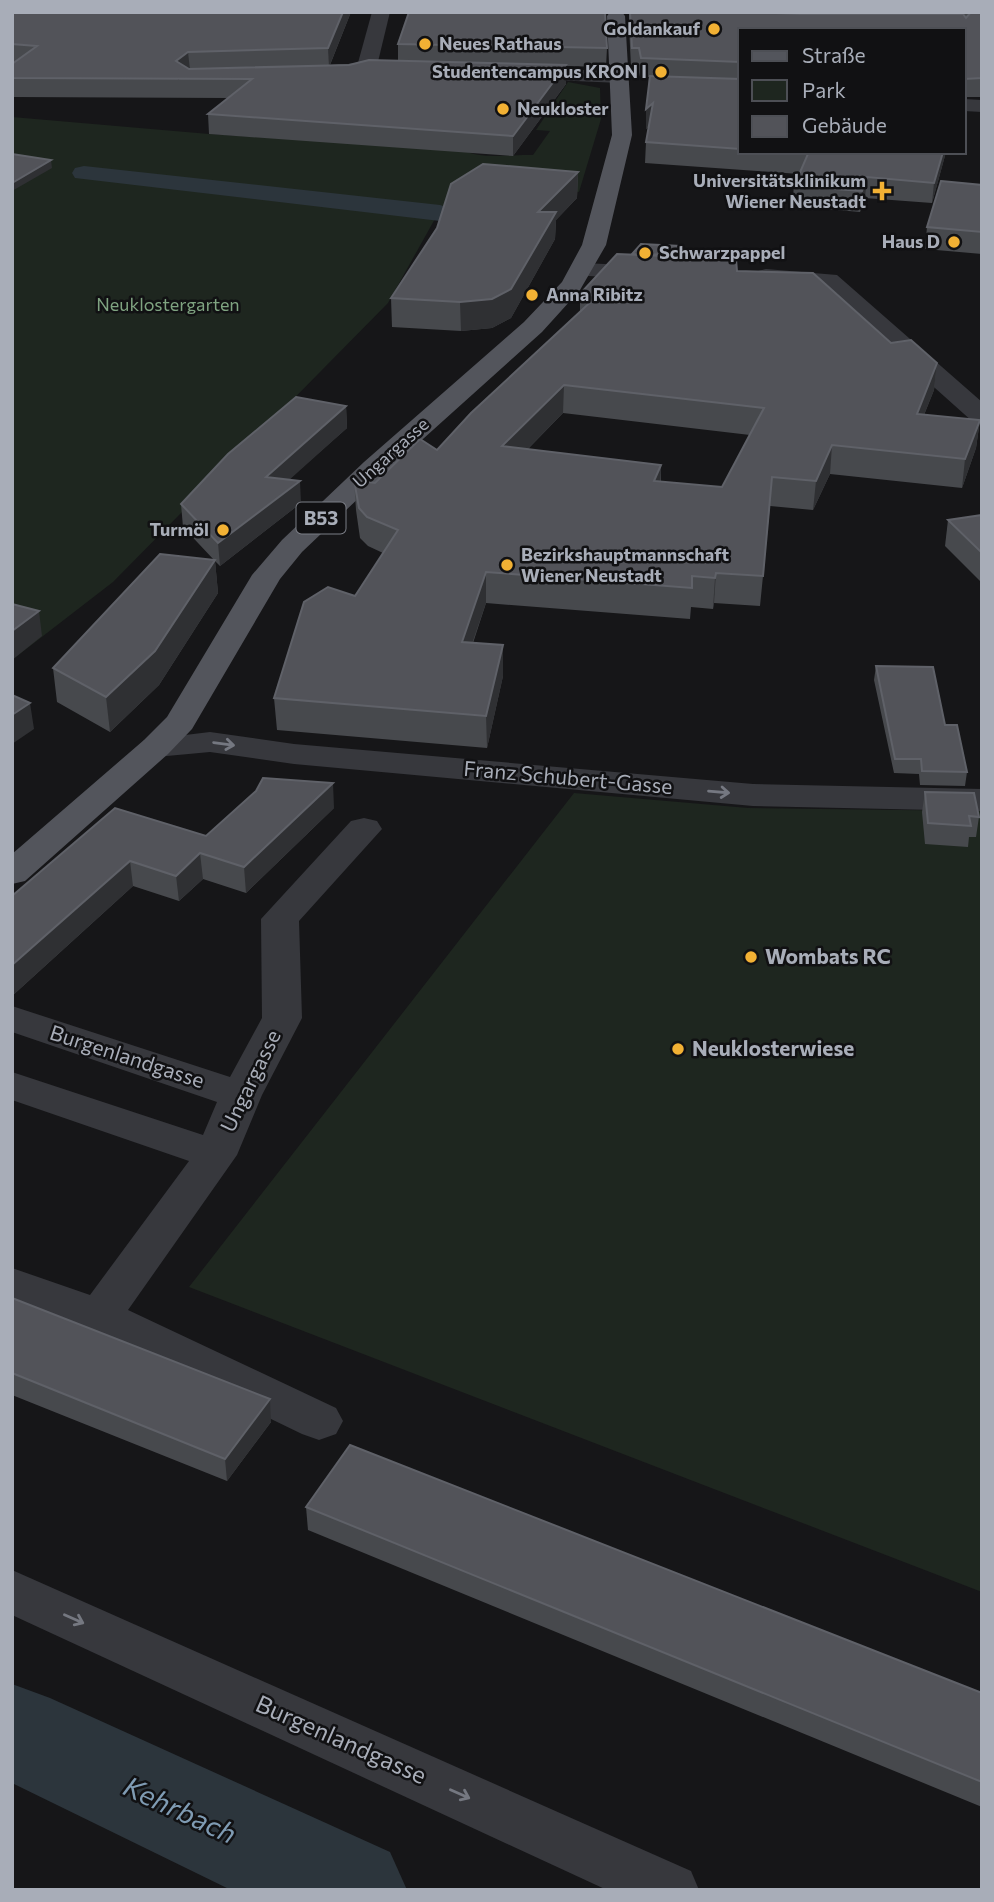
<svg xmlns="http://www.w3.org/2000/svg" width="994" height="1902" font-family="Commissioner,sans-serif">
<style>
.green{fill:#1e261f}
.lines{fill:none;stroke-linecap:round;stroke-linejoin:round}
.canal{fill:#2c353c;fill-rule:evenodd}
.river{fill:#2c353c;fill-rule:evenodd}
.street{fill:#37383d;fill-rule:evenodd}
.primary{fill:#53555c;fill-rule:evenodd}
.wall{fill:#47494d;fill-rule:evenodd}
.shaded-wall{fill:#2f3033}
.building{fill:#525359;stroke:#5f6168;stroke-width:2;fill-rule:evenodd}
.oneway{stroke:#757881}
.poi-dot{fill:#f2b134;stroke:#111113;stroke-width:2.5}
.labels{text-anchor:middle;stroke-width:5;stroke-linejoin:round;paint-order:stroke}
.far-poi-label{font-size:18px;font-weight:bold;fill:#a8adb8;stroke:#111113;text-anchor:end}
.far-park-label{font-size:18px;fill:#7fa381;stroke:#111113}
.far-street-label{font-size:18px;fill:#a8adb8;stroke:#111113}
.shield{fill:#111113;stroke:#7b7e86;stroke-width:2}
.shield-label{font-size:19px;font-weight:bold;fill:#a8adb8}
.street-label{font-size:21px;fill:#a8adb8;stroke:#111113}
.poi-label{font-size:21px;font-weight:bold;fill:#a8adb8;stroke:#111113;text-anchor:start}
.near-street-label{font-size:24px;fill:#a8adb8;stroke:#111113}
.near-water-label{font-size:28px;font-style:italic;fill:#7f9bb3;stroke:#111113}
</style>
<rect width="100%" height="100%" fill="#161618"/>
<g class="green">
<path d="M568 82 600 88 601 119 579 192 481 177 436 217 388 303 113 582 12 660V117L209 134 464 150C480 160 513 154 533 155L550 131 536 130Z"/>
<path d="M574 793 748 808 982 811V1592L189 1287Z"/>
</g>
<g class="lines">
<path class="canal" d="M84 166 440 205 449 208 453 213 449 218 440 221 75 178 72 173 75 168Z"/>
<path class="river" d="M12 1684 50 1698 390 1852 407 1890H231L12 1783Z"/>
<g class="street">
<path d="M372 12H390L376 70 366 76 356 70Z"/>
<path d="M513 68 620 71 630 77 620 83 506 78 503 74Z"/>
<path d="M964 99 982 100V112L964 111Z"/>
<path d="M581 263 653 266 661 268 665 273 661 278 653 280 573 275 569 270 573 265Z"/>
<path d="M766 269 837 275 982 402V424L973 422 822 287 758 281 754 276 758 271Z"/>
<path d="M210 732 294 744 753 784 982 789V811L753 806 294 764 210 752 156 757 144 754 139 747 144 740Z"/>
<path d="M364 818 377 821 382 829 299 921 302 1018 262 1095 237 1155 128 1310 336 1408 343 1421 336 1434 319 1440 302 1434 83 1328 12 1302V1268L90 1295 189 1161 12 1100V1072L203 1135 217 1102 12 1032V1006L230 1077 262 1018 261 919 351 821Z"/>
<path d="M12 1570 691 1871 699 1890H607L12 1615Z"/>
</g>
<path class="primary" d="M610 12H622L625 16 632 135 606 245 580 290 542 332 384 474 302 552 280 579 192 729 168 754 25 881 12 884V854L144 740 167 717 252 575 282 540 364 462 524 322 562 282 582 245 612 135 607 16Z"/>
</g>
<g class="wall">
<path d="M12 12H351L330 65 398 61V44L607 48 606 67 566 66V84L513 156 209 134 208 114 228 98 12 97V64L14 63H12Z"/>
<path d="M629 12H861L860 14H882V12H982V97H964V30H740V152H946L932 203 865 198 860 212 792 206 794 186 799 174 645 163 646 142 649 126 646 129 649 77H640L638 67H631L629 26Z"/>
<path d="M578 172 577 198 556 220 555 239 511 318 492 328 461 331 392 327 391 298Z"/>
<path d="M982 185V254L925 249 927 227Z"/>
<path d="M680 246 679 257 737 271 891 343 937 363 934 390 924 415 980 420 976 448 962 488 830 474 813 510 770 506 760 606 714 603 713 609 691 607 690 619 486 603 473 643 503 645V676L487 748 277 730 274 698 355 596 383 553 368 546 360 538 356 510 354 480 375 483 437 450 580 312V294L632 255ZM563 413 750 435 722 487 661 482V465L528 449Z"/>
<path d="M346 406 347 428 289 479 301 503 220 566 215 561 218 593 159 685 110 732 57 702 53 668 214 560 183 527 181 504Z"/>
<path d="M982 515V583L945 546 948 520Z"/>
<path d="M876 666 945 725 967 772 965 786 920 785 919 774 894 773 874 680Z"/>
<path d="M925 792 979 817 976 837H969L968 847 925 844 922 812Z"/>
<path d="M334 808 246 893 203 879 179 901 133 886 12 996V896L206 836Z"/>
<path d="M12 1298 271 1422 227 1481 12 1395Z"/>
<path d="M306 1507 982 1693V1807L308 1530Z"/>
</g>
<g class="shaded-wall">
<path d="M343 12H351L329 67 328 48Z"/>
<path d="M188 52 190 70 178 80 176 61Z"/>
<path d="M566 65V84L513 156V136Z"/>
<path d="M653 103 652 122 646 129V109Z"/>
<path d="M943 152H946L932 203 934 183Z"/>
<path d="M51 160 52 168 12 191V183Z"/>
<path d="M578 172 577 198 556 220 555 239 511 318 492 328 461 331 460 302 538 212Z"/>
<path d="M867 177 865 198 860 212 862 191Z"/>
<path d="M937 363 934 390 913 442 917 414Z"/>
<path d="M564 385 563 413 502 475V446Z"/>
<path d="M346 406 347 428 268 499 266 477Z"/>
<path d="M980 420 976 448 962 488 965 459Z"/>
<path d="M832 445 830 474 813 510 816 481Z"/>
<path d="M661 465 660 494 654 481Z"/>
<path d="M300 481 301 503 220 566 218 543Z"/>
<path d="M215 560 218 593 159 685 110 732 106 697Z"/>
<path d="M486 572V603L462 673V642Z"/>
<path d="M716 573 714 603 713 609 715 578Z"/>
<path d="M39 611 42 636 12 660V631Z"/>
<path d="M503 645V676L487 748 486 716Z"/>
<path d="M30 703 34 729 12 744V715Z"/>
<path d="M333 783 334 808 246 893 244 867Z"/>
<path d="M200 853 203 879 179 901 176 876Z"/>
<path d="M130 861 133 886 12 996V965Z"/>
<path d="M270 1399 271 1422 227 1481 225 1459Z"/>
</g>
<g class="building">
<path d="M12 12H343L328 48 188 52 176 61 189 69 349 65 369 60 566 65 513 136 208 114 252 79 12 78V64L37 46 12 44Z"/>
<path d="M409 12H605L607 48 398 44Z"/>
<path d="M630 12H745L800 14H963L966 18 971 12H982V78L964 79V30H740V62L641 58 639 48H632Z"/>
<path d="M650 76 740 79V149L646 142 653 103 646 109Z"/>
<path d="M782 152H943L934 183 867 177 862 191 794 186 808 154Z"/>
<path d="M12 154 51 160 12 183Z"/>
<path d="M483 164 578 172 538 212H556L511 289 492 299 460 302 391 298 437 228 451 184Z"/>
<path d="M941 181 982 185V232L927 227Z"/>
<path d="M641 244 680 246 678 255 632 254Z"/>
<path d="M617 254 736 259 737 271 813 273 891 343 911 340 937 363 917 414 980 420 965 459 832 445 816 481 772 477 763 576 716 573 715 578 692 576V588L486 572 462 642 503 645 486 716 274 698 304 602 328 587 355 596 398 530 367 517 359 508 354 480 375 483 420 439 437 450 471 413 597 296 580 294ZM564 385 764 408 722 487 654 481 661 465 502 446Z"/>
<path d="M296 397 346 406 266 477 300 481 218 543 181 504 228 454Z"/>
<path d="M982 515V553L948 520Z"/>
<path d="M160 554 215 560 155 651 106 697 53 668Z"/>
<path d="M12 604 39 611 12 631Z"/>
<path d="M876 666 933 667 945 725H957L967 772 922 771 921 759H895Z"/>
<path d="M12 695 30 703 12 715Z"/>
<path d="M263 778 333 783 244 867 200 853 176 876 130 861 12 965V896L115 808 206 836 256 791Z"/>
<path d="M925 792 974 793 979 817 969 816 971 826 928 823Z"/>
<path d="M12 1298 270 1399 225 1459 12 1373Z"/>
<path d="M350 1445 982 1693V1782L306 1507Z"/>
</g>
<defs><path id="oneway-shaft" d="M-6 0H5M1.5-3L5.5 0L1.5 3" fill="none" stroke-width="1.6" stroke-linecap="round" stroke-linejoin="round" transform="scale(1.75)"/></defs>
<g class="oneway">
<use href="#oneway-shaft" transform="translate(224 744) rotate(8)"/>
<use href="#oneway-shaft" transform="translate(719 792) rotate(5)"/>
<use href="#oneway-shaft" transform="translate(74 1619) rotate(24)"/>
<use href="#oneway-shaft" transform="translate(460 1794) rotate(24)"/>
</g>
<g class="poi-dot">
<circle cx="714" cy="29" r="7"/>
<circle cx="425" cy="44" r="7"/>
<circle cx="661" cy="72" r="7"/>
<circle cx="503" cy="109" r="7"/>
<path d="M878.5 180.5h7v7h7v7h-7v7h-7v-7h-7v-7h7z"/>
<circle cx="954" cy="242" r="7"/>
<circle cx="645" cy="253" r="7"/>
<circle cx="532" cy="295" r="7"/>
<circle cx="223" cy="530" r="7"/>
<circle cx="507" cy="565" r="7"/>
<circle cx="751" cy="957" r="7"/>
<circle cx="678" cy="1049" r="7"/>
</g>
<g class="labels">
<g class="far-poi-label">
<text x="700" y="35">Goldankauf</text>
<text x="439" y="50" text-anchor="start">Neues Rathaus</text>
<text x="647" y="78">Studentencampus KRON I</text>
<text x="517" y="115" text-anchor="start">Neukloster</text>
<text x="866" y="187">Universitätsklinikum<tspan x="866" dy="21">Wiener Neustadt</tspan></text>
<text x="940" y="248">Haus D</text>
<text x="659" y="259" text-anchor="start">Schwarzpappel</text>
<text x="546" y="301" text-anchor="start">Anna Ribitz</text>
<text x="209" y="536">Turmöl</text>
<text x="521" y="561" text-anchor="start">Bezirkshauptmannschaft<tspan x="521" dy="21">Wiener Neustadt</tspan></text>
</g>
<g class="far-park-label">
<text x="168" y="311">Neuklostergarten</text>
</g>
<g class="far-street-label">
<text transform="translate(391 453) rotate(-42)" y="6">Ungargasse</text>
</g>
<rect class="shield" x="296.5" y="502.5" width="49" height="31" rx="5"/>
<g class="shield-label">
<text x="321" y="525">B53</text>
</g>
<g class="street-label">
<text transform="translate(568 778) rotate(5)" y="7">Franz Schubert-Gasse</text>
<text transform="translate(127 1057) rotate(18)" y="7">Burgenlandgasse</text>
<text transform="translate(251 1081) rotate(-64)" y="7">Ungargasse</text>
</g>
<g class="poi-label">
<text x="765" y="964">Wombats RC</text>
<text x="692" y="1056">Neuklosterwiese</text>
</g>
<g class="near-street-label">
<text transform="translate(341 1740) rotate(24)" y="8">Burgenlandgasse</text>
</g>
<g class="near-water-label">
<text transform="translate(180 1810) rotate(25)" y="10">Kehrbach</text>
</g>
</g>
<rect width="994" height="1902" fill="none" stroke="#a8adb8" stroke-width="28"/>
<rect x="738" y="28" width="228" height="126" fill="#111113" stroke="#4d4f55" stroke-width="2"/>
<rect x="752" y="51" width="35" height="10" fill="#53555c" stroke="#4d4f55" stroke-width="2"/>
<text x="802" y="63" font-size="21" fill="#a8adb8">Straße</text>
<rect x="752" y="80" width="35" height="21" fill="#1e261f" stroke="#4d4f55" stroke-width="2"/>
<text x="802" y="98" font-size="21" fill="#a8adb8">Park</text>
<rect x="752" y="116" width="35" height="21" fill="#525359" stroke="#4d4f55" stroke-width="2"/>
<text x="802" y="133" font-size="21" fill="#a8adb8">Gebäude</text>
</svg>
